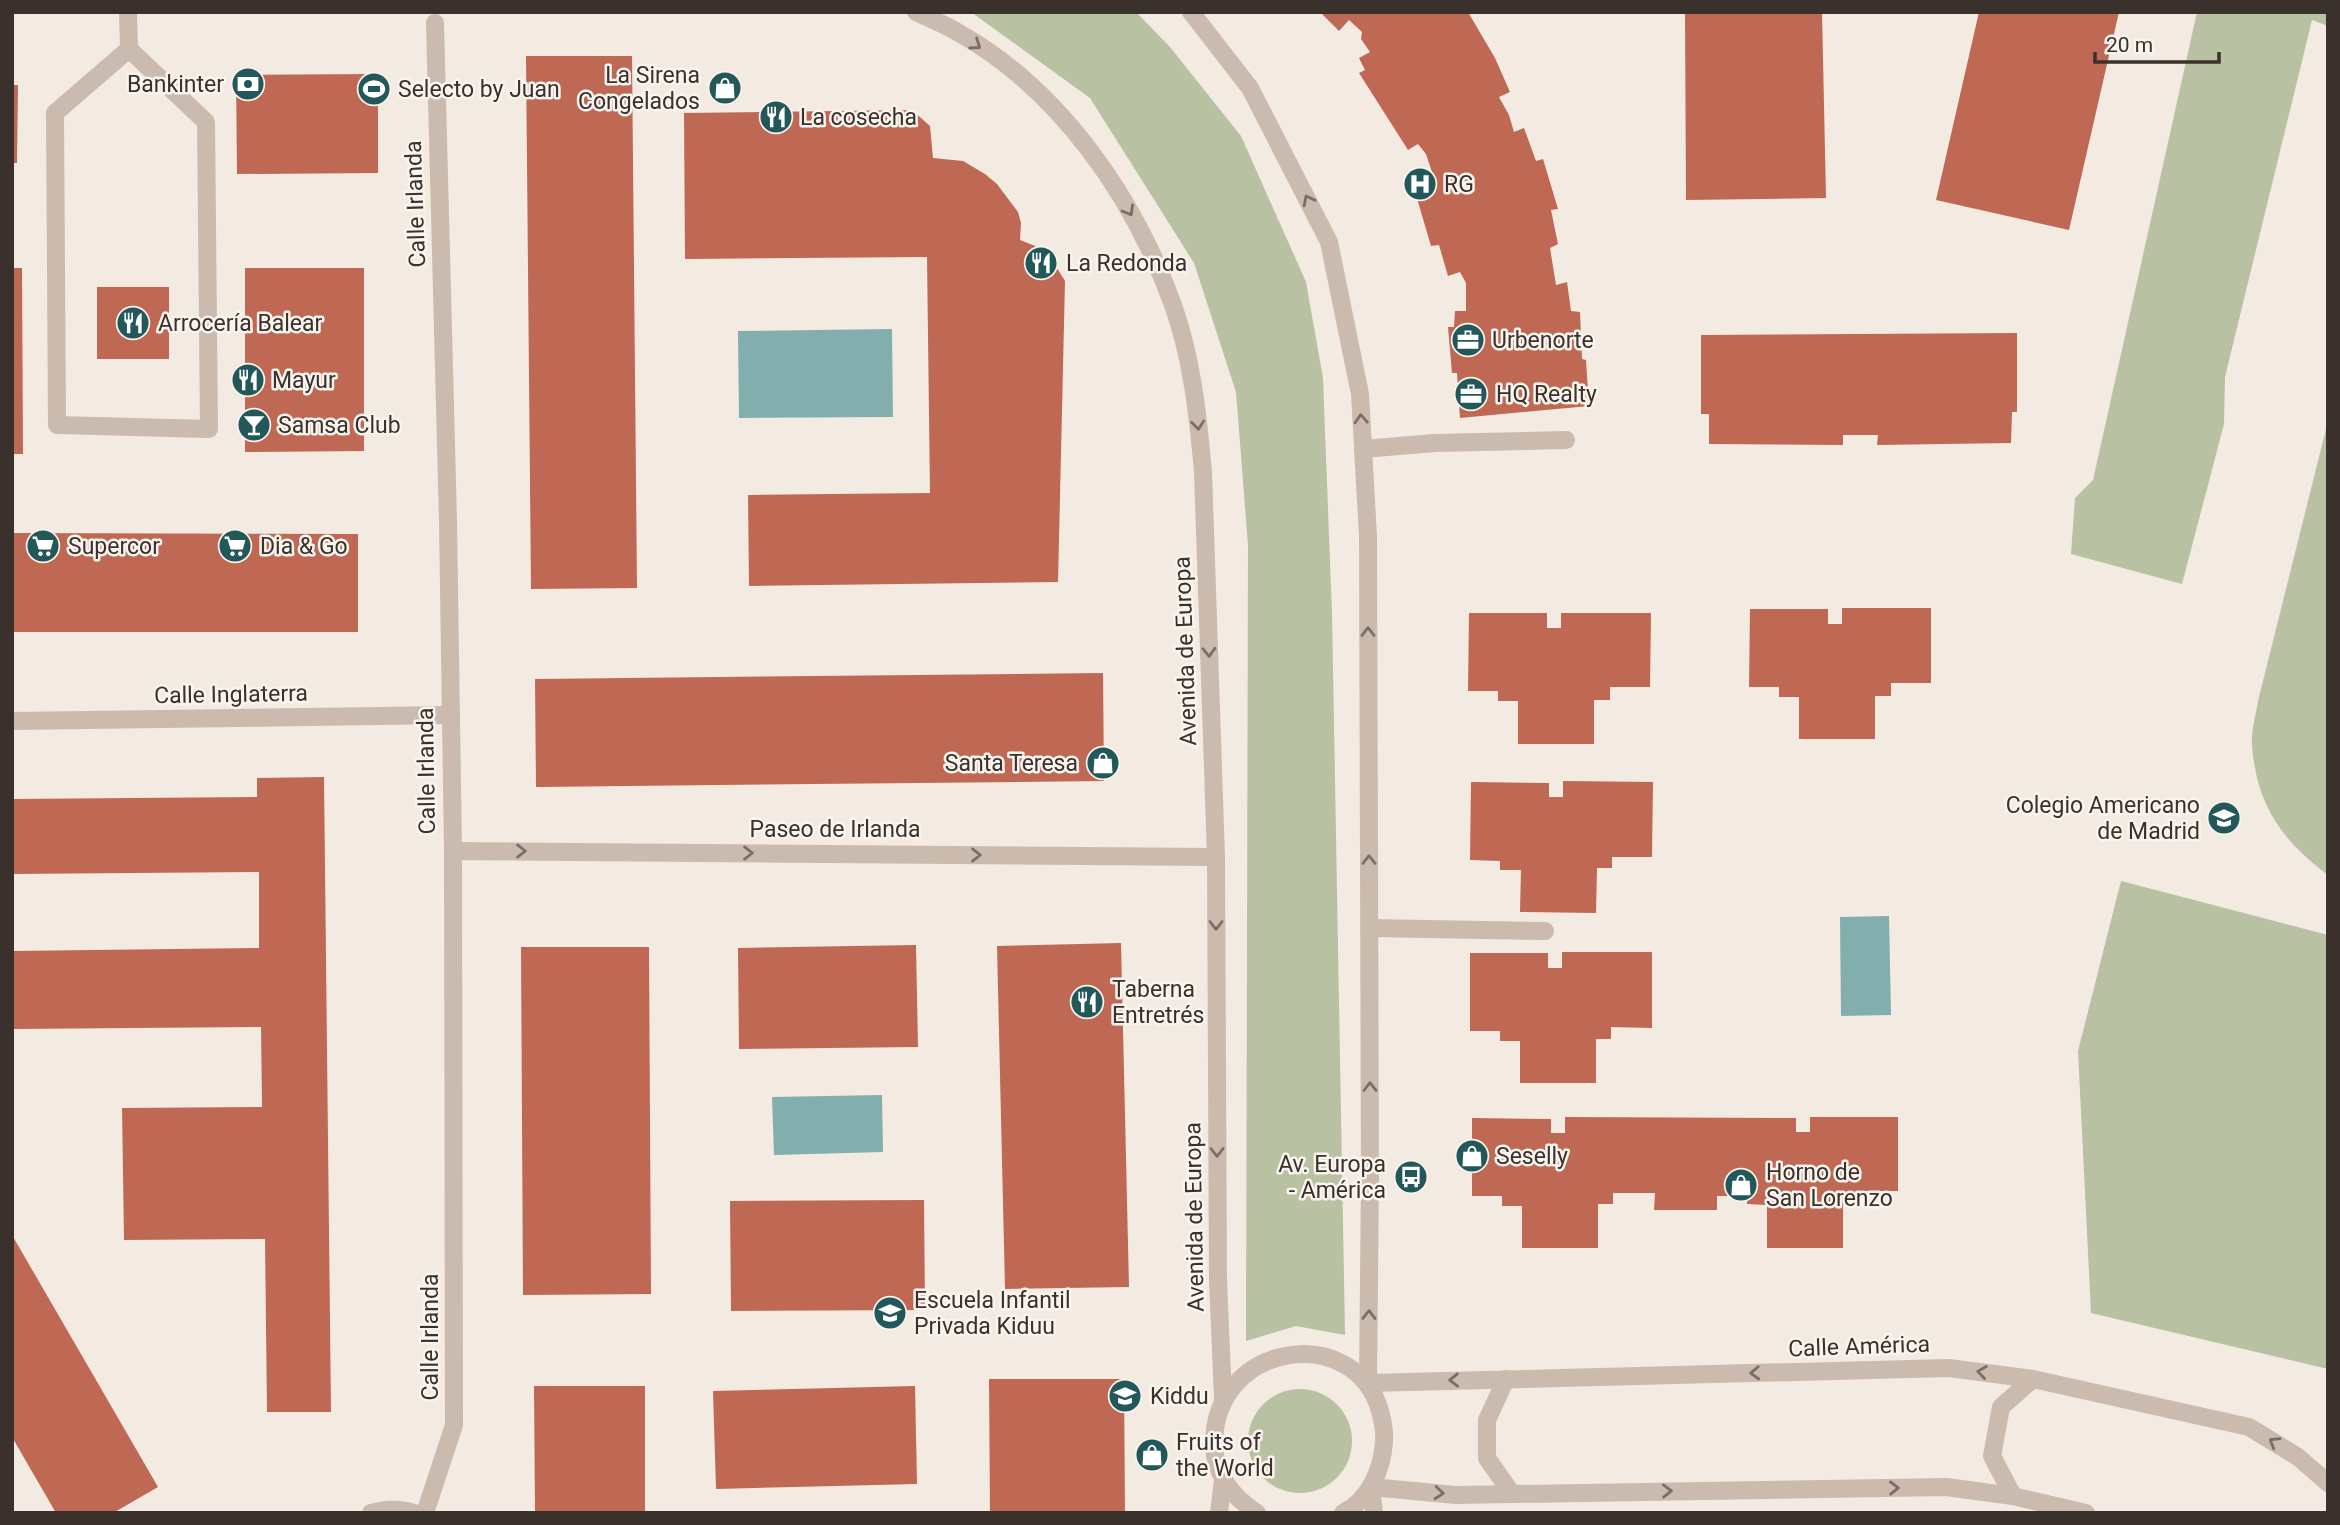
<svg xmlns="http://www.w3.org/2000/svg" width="2340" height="1525" font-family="Roboto,sans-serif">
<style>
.green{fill:#b8c1a2}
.water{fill:#82aeae}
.building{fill:#bf6853}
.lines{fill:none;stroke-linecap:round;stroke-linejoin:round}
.service{stroke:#cbbaae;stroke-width:18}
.pedestrian{stroke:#cbbaae;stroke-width:18}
.minor{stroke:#cbbaae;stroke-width:18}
.tertiary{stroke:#cbbaae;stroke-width:18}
.oneway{stroke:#7b6e66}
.labels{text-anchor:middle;stroke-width:5;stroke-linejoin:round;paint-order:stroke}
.poi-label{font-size:23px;fill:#3a302c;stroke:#faf4ef;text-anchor:start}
.street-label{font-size:23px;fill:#3a302c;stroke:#faf4ef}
</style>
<rect width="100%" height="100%" fill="#f3eae2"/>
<g class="green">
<path d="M971 12H1136L1170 47 1241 136 1306 282 1323 378 1332 613 1345 1335 1296 1326 1246 1341 1248 545 1236 392 1194 263 1090 98Z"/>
<path d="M2197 12H2328V26L2312 20 2225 377 2224 424 2182 584 2071 554 2075 498 2093 480Z"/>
<path d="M2328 421V875C2281 840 2256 804 2252 744 2251 730 2256 715 2258 701Z"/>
<path d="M2121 881 2328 935V1369L2091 1313 2078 1051Z"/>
<circle cx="1300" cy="1441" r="52"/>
</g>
<g class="water">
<path d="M892 329 893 417 739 418 738 331Z"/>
<path d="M1889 916 1891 1015 1841 1016 1840 917Z"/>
<path d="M882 1095 883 1152 774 1155 772 1097Z"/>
</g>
<g class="building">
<path d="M1320 12H1468L1495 58 1510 92 1499 97 1509 115 1514 132 1524 128 1536 161 1543 159 1558 209 1551 210 1558 244 1550 248 1556 285 1567 282 1571 311 1580 312 1582 359 1586 360 1589 406 1460 418 1457 373H1452L1448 327H1454L1455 311H1466V283L1460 272 1448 276 1439 245 1431 246 1416 195 1423 194 1420 184 1434 178 1426 154 1418 144 1408 150 1359 73 1365 70 1359 58 1370 52 1361 39 1362 32 1349 20 1339 31Z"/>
<path d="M1685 12H1822L1826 198 1686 200Z"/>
<path d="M1979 12H2119L2069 230 1936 200Z"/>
<path d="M526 56H632L637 588 531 589Z"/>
<path d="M378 74V173L237 174 236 75Z"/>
<path d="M12 85H18L17 163H12Z"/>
<path d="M912 110 930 126 933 158 963 161 985 174 997 184 1018 212 1021 223 1020 240 1035 246 1044 254 1055 265 1065 281 1058 582 749 586 748 495 930 493 927 257 685 259 684 113Z"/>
<path d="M12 268H22L23 454H12Z"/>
<path d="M245 268H364V451L245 452Z"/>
<rect x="97" y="287" width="72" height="72"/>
<path d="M2017 333V412H2012L2011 443 1877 445 1878 435H1843V445L1709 444V414H1701V335Z"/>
<path d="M12 533 358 534V632H12Z"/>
<path d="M1842 608H1931V683H1891V696H1875V739H1799V697H1779V687H1749L1750 609H1828V624H1842Z"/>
<path d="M1469 613H1547V628H1561V613H1651L1650 687H1610V700H1594V744H1518V701H1498V691H1468Z"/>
<path d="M1103 673 1104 781 536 787 535 679Z"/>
<path d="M324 777 331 1412H267L265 1239 124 1240 122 1108 262 1107 261 1027 12 1029V951L259 948V872L12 874V799L257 797V778Z"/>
<path d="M1563 781 1653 782 1652 857H1612V868H1597L1596 913 1520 912 1521 870H1500V861L1470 860 1471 782 1549 783V797H1563Z"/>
<path d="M1121 943 1129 1287 1005 1289 997 946Z"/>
<path d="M916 945 918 1047 739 1049 738 948Z"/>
<path d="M521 947H649L651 1294 523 1295Z"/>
<path d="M1562 952H1652V1028L1611 1027V1039H1596V1083H1520V1041H1500V1031H1470V953H1548V968H1562Z"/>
<path d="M1565 1117 1796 1118V1132H1810V1117H1898V1191H1858V1203H1843V1248H1767V1205L1747 1204V1196H1717V1210H1654L1655 1193H1613V1204H1598V1248H1522V1206H1502V1196H1472V1118L1551 1119V1133H1565Z"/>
<path d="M924 1200 925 1310 731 1311 730 1201Z"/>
<path d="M12 1235 158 1487 113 1513H56L12 1437Z"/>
<path d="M989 1379H1124L1125 1513H990Z"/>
<path d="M534 1386H645V1513H535Z"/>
<path d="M915 1386 917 1484 716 1489 713 1391Z"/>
</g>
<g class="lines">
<g class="service">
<path d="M128 12 129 49"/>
<path d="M129 49 206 122 209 429 57 425 55 113Z"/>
<path d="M1363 449 1435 443 1566 440"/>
<path d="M1369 928 1545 931"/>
<path d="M1506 1379 1487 1420V1458L1512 1494"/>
<path d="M2013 1496 1992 1456 2001 1407 2033 1379"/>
</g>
<g class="pedestrian">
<path d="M435 23 448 521 453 851"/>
<path d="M12 721 450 715"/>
</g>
<g class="minor">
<path d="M1368 1383 1949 1368 2033 1379 2249 1427 2298 1457 2328 1483"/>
<path d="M1371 1487 1456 1495 1946 1487 2013 1496 2086 1513"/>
<path d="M371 1513C386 1509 399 1508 414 1513"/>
<path d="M425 1513 454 1425 453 851 1216 857"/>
</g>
<g class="tertiary">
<path d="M916 12C931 19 946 25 959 33 1060 90 1134 197 1173 305 1192 358 1198 416 1203 472L1216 857 1218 1280 1223 1398"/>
<path d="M1191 12 1250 88 1329 242 1360 394 1368 536 1370 1178 1368 1383"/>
<path d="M1371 1487 1374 1513"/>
<path d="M1219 1513 1223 1480"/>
<path d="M1257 1513C1232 1497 1214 1473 1214 1444 1214 1341 1355 1322 1380 1411 1383 1422 1385 1431 1384 1442 1382 1470 1369 1500 1343 1513"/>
</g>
</g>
<defs><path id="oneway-chevron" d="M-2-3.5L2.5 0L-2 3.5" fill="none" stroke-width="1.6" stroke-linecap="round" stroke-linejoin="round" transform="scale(1.75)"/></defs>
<g class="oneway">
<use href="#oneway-chevron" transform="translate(976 45) rotate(35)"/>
<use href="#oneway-chevron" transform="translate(1308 200) rotate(-117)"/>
<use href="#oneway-chevron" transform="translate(1129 211) rotate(60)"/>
<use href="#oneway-chevron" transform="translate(1361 419) rotate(-93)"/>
<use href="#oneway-chevron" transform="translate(1198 425) rotate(84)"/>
<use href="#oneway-chevron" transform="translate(1368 632) rotate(-90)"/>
<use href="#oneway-chevron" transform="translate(1209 652) rotate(88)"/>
<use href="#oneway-chevron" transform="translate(521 851)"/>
<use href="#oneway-chevron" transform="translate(748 853)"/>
<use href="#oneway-chevron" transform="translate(976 855)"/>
<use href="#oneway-chevron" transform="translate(1369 860) rotate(-90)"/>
<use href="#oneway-chevron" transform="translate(1216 925) rotate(90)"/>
<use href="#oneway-chevron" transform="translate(1370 1087) rotate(-90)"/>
<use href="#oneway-chevron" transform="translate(1217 1152) rotate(90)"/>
<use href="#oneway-chevron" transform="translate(1369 1315) rotate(-89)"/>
<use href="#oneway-chevron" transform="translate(1982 1372) rotate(-172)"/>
<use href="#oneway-chevron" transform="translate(1755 1373) rotate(178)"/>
<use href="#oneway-chevron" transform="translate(1454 1380) rotate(179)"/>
<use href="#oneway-chevron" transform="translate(2274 1442) rotate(-149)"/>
<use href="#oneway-chevron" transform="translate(1894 1488) rotate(-1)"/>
<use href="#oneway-chevron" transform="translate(1667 1491) rotate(-1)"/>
<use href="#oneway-chevron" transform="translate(1439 1493) rotate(5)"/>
</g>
<defs>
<symbol id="bank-disc" viewBox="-11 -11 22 22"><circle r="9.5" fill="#23585a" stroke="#faf4ef"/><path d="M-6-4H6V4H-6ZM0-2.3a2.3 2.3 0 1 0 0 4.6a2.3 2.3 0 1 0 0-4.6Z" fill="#fff"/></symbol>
<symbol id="shop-disc" viewBox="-11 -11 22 22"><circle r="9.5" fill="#23585a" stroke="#faf4ef"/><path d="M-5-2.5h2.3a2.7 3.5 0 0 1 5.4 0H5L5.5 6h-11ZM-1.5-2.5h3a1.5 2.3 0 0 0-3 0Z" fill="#fff"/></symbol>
<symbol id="stadium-disc" viewBox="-11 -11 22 22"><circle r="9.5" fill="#23585a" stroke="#faf4ef"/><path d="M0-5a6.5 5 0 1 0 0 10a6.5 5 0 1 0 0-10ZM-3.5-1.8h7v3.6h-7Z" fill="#fff"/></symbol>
<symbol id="restaurant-disc" viewBox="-11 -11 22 22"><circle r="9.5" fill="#23585a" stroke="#faf4ef"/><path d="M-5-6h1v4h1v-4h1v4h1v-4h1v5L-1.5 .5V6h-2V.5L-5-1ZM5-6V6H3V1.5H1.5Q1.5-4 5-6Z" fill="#fff"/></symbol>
<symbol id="hospital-disc" viewBox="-11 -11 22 22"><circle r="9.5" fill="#23585a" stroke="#faf4ef"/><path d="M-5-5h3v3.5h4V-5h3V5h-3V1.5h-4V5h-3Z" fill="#fff"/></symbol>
<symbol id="office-disc" viewBox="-11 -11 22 22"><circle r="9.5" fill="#23585a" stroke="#faf4ef"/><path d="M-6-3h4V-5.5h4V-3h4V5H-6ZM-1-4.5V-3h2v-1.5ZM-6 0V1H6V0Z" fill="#fff"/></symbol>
<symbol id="bar-disc" viewBox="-11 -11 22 22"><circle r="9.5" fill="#23585a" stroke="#faf4ef"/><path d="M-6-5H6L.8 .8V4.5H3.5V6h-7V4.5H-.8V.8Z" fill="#fff"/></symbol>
<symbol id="supermarket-disc" viewBox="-11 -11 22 22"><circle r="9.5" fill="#23585a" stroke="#faf4ef"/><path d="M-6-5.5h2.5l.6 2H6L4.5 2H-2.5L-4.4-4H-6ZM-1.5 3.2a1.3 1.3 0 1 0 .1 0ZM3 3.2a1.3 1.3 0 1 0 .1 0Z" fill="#fff"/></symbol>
<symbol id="school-disc" viewBox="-11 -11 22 22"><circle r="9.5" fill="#23585a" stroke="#faf4ef"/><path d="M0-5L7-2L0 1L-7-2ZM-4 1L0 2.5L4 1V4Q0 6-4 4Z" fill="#fff"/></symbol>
<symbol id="bus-disc" viewBox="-11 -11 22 22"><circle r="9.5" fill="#23585a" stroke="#faf4ef"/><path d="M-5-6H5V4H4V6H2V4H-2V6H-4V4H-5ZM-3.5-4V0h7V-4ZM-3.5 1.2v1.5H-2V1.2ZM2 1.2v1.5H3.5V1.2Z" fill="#fff"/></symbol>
</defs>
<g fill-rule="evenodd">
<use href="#bank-disc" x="229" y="65" width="38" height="38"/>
<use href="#shop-disc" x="706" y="69" width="38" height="38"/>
<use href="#stadium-disc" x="355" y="70" width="38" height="38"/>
<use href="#restaurant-disc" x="757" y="98" width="38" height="38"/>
<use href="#hospital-disc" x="1401" y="165" width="38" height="38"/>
<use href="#restaurant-disc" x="1022" y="244" width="38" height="38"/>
<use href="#restaurant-disc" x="114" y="304" width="38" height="38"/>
<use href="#office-disc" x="1449" y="321" width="38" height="38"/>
<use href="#restaurant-disc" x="229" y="361" width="38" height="38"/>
<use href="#office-disc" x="1452" y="375" width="38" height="38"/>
<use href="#bar-disc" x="235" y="406" width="38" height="38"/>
<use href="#supermarket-disc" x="24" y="527" width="38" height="38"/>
<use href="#supermarket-disc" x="216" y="527" width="38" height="38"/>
<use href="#shop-disc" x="1084" y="744" width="38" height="38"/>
<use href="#school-disc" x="2205" y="799" width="38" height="38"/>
<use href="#restaurant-disc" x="1068" y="983" width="38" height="38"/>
<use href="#shop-disc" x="1453" y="1137" width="38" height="38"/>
<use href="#bus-disc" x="1392" y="1158" width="38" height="38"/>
<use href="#shop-disc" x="1722" y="1166" width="38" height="38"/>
<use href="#school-disc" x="871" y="1294" width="38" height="38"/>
<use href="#school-disc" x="1106" y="1377" width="38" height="38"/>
<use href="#shop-disc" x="1133" y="1436" width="38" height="38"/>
</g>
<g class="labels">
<g class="poi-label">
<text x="700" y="83" text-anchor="end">La Sirena<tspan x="700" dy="26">Congelados</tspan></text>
<text x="224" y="92" text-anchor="end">Bankinter</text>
<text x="398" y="97">Selecto by Juan</text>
<text x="800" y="125">La cosecha</text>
<text x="1444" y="192">RG</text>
<text x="1066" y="271">La Redonda</text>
<text x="158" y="331">Arrocería Balear</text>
<text x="1492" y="348">Urbenorte</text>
<text x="272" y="388">Mayur</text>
<text x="1496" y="402">HQ Realty</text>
<text x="278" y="433">Samsa Club</text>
<text x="68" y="554">Supercor</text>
<text x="260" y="554">Dia &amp; Go</text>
<text x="1078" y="771" text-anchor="end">Santa Teresa</text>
<text x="2200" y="813" text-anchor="end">Colegio Americano<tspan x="2200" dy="26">de Madrid</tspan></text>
<text x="1112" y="997">Taberna<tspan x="1112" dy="26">Entretrés</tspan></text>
<text x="1496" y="1164">Seselly</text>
<text x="1386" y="1172" text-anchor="end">Av. Europa<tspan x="1386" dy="26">- América</tspan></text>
<text x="1766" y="1180">Horno de<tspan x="1766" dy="26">San Lorenzo</tspan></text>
<text x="914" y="1308">Escuela Infantil<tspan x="914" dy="26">Privada Kiduu</tspan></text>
<text x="1150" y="1404">Kiddu</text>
<text x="1176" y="1450">Fruits of<tspan x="1176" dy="26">the World</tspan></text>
</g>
<g class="street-label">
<text transform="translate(415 204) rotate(-92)" y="8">Calle Irlanda</text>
<text transform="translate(1185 651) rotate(-92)" y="8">Avenida de Europa</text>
<text transform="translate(231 694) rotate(-1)" y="8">Calle Inglaterra</text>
<text transform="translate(426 771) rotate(-91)" y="8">Calle Irlanda</text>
<text x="835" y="837">Paseo de Irlanda</text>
<text transform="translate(1194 1217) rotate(-91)" y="8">Avenida de Europa</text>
<text transform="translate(430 1337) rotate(-90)" y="8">Calle Irlanda</text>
<text transform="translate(1859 1346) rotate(-2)" y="8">Calle América</text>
</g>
</g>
<rect width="2340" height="1525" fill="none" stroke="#3a302c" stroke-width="28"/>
<path d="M2095 52v10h124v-10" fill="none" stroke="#3a302c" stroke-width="3.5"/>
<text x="2106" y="52" font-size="21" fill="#3a302c" stroke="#faf4ef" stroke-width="5" paint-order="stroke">20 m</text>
</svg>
